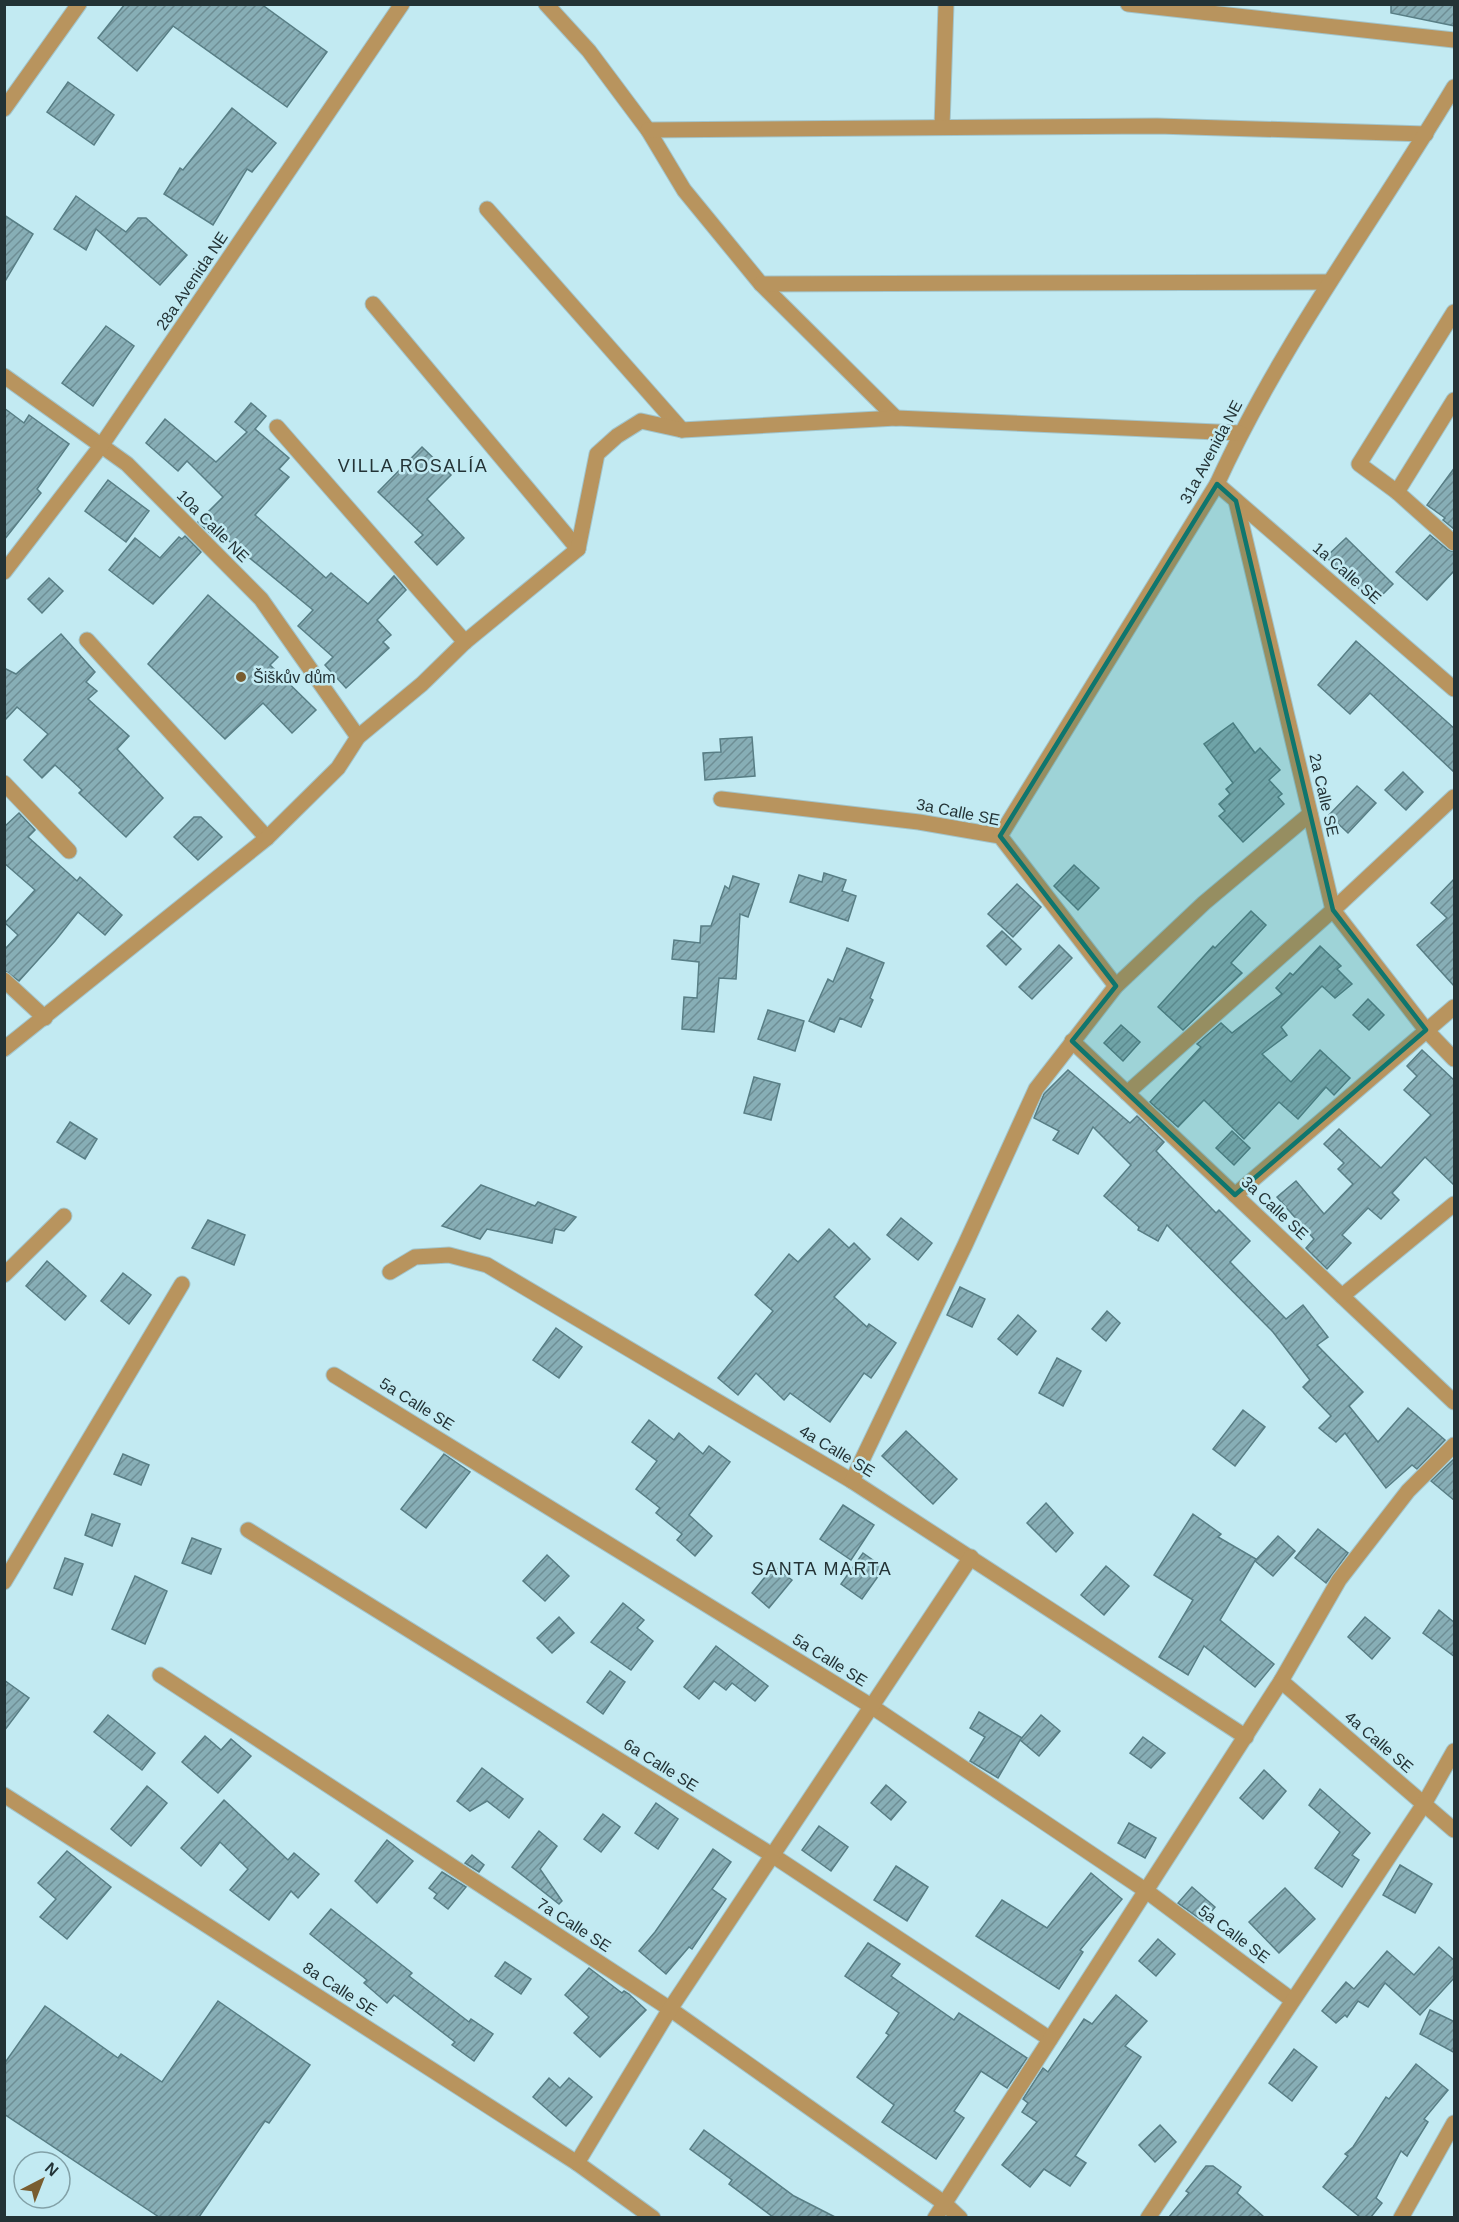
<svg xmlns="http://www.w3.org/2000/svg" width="1459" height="2222" font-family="Arial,sans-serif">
<defs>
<pattern id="building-hatch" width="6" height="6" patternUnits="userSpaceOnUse" patternTransform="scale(1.5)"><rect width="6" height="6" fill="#87aeb6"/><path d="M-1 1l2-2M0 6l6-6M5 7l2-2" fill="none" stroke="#6e8e95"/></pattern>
</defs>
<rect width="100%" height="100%" fill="#c2eaf2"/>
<g fill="url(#building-hatch)" stroke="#587e85" stroke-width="1.5">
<path d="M 125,4 L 261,4 L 327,52 L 287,107 L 173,26 L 137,71 L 98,38 Z"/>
<path d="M 1391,4 L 1455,4 L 1455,26 L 1391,13 Z"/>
<path d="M 68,82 L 114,115 L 94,145 L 47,112 Z"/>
<path d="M 232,108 L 276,143 L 252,172 L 247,169 L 213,225 L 164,194 L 180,168 L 183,170 Z"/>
<path d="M 76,196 L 126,232 L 138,218 L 146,218 L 187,255 L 160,285 L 96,229 L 86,250 L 54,229 Z"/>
<path d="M 4,215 L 33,234 L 4,283 Z"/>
<path d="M 106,326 L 134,346 L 93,406 L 62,383 Z"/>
<path d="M 251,403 L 266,416 L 255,429 L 289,458 L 279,469 L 289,477 L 255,515 L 326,578 L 331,573 L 368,604 L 394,576 L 406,590 L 377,620 L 391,635 L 383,642 L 389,648 L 346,688 L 325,665 L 333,657 L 298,626 L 313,610 L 218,532 L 214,537 L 198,522 L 223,497 L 187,461 L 178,471 L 146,443 L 165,419 L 216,462 L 247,432 L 235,422 Z"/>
<path d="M 4,408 L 24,423 L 29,415 L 69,444 L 37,489 L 41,493 L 4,540 Z"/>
<path d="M 422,447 L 451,475 L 427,499 L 464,538 L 437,565 L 415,542 L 423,535 L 378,492 Z"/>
<path d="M 1455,467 L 1455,530 L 1443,520 L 1445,518 L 1427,505 Z"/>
<path d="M 108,480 L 149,511 L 126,542 L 85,511 Z"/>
<path d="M 1430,535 L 1448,550 L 1455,552 L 1455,570 L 1427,600 L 1396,572 Z"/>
<path d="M 185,536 L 201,552 L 153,604 L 109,570 L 135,538 L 160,558 L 179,537 L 182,539 Z"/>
<path d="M 1346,538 L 1393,584 L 1374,603 L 1326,557 Z"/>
<path d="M 49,578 L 63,591 L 42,613 L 28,599 Z"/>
<path d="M 208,595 L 278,657 L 270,665 L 316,710 L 292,733 L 263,703 L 225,739 L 148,664 Z"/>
<path d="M 61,634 L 95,672 L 86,682 L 97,691 L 88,699 L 129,736 L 117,749 L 163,798 L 126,837 L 79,793 L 82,790 L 55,765 L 42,778 L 24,760 L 48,734 L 17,707 L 4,721 L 4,668 L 16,674 Z"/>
<path d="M 1356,641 L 1455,729 L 1455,773 L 1370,693 L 1350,714 L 1318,685 Z"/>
<path d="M 1233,723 L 1255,753 L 1260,748 L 1280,770 L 1269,780 L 1282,794 L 1278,797 L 1284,804 L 1243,842 L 1219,816 L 1225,811 L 1219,804 L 1230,794 L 1226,789 L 1233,783 L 1204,744 Z"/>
<path d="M 752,737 L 755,776 L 705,780 L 703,753 L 721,752 L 720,739 Z"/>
<path d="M 1403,772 L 1423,792 L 1406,810 L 1385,790 Z"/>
<path d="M 1357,786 L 1376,803 L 1348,833 L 1329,815 Z"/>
<path d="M 19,813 L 35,830 L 28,837 L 77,881 L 80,877 L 122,915 L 105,935 L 78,912 L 55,941 L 19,981 L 4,970 L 4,950 L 18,935 L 5,923 L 35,890 L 4,863 L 4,827 Z"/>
<path d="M 194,817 L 201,817 L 222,837 L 198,860 L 174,837 Z"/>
<path d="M 1074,865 L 1099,888 L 1078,910 L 1054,886 Z"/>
<path d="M 824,873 L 846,880 L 842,891 L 856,896 L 848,921 L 790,902 L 799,875 L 822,882 Z"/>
<path d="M 733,876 L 759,884 L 748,917 L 740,914 L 736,979 L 719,978 L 714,1032 L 682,1029 L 684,997 L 697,998 L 699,962 L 672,959 L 674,940 L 700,943 L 701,926 L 711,926 L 725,886 L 729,889 Z"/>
<path d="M 1455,878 L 1455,987 L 1417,945 L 1447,918 L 1431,903 Z"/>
<path d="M 1017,884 L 1041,907 L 1013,937 L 988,914 Z"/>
<path d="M 1251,911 L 1266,925 L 1231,963 L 1242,973 L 1183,1030 L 1158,1007 L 1213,946 L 1215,948 Z"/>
<path d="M 1002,931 L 1021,949 L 1006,965 L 987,946 Z"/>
<path d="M 1059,945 L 1072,958 L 1032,999 L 1019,987 Z"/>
<path d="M 1320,946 L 1341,966 L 1337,969 L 1352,984 L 1335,998 L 1322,986 L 1281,1027 L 1287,1035 L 1262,1054 L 1291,1082 L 1320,1050 L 1350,1078 L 1334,1095 L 1326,1087 L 1298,1119 L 1279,1102 L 1244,1139 L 1204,1100 L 1178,1127 L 1150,1102 L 1201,1047 L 1197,1044 L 1221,1023 L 1232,1033 L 1282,994 L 1276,988 L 1290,973 L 1293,975 Z"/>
<path d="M 847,948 L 884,963 L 870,998 L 873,1000 L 861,1027 L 840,1018 L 834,1032 L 809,1021 L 828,979 L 833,982 Z"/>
<path d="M 1368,999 L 1384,1015 L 1369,1030 L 1353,1015 Z"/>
<path d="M 768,1010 L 804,1021 L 795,1051 L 758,1039 Z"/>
<path d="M 1121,1025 L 1140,1042 L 1123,1061 L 1104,1043 Z"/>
<path d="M 1422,1050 L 1455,1081 L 1455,1186 L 1425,1157 L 1392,1193 L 1399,1200 L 1381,1219 L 1368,1208 L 1342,1235 L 1351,1243 L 1327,1269 L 1306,1248 L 1314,1239 L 1277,1197 L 1296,1181 L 1324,1214 L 1353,1184 L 1338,1169 L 1344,1163 L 1324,1144 L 1339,1129 L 1381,1168 L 1431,1115 L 1404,1090 L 1417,1076 L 1407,1066 Z"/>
<path d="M 1068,1070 L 1130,1123 L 1137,1116 L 1164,1142 L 1156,1151 L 1216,1213 L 1219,1210 L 1250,1241 L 1230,1262 L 1286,1319 L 1303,1305 L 1328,1337 L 1317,1345 L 1363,1392 L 1349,1406 L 1378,1442 L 1408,1408 L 1445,1440 L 1417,1469 L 1412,1465 L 1386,1488 L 1345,1433 L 1336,1442 L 1319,1428 L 1331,1416 L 1303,1387 L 1310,1380 L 1273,1332 L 1167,1225 L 1158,1241 L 1138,1230 L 1139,1227 L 1104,1196 L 1131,1165 L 1093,1127 L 1078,1154 L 1053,1140 L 1059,1131 L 1034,1118 L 1044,1094 Z"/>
<path d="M 754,1077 L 780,1084 L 771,1120 L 744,1113 Z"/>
<path d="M 70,1122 L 97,1139 L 85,1159 L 57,1142 Z"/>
<path d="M 1232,1131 L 1250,1148 L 1234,1165 L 1216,1148 Z"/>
<path d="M 481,1185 L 535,1206 L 538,1202 L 576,1217 L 564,1231 L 555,1229 L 552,1243 L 487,1229 L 480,1239 L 442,1226 Z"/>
<path d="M 901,1218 L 932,1243 L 918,1260 L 887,1235 Z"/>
<path d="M 208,1220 L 245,1235 L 234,1265 L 192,1248 Z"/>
<path d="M 829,1229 L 849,1248 L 854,1243 L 870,1259 L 834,1297 L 867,1327 L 869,1324 L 896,1343 L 871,1378 L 864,1373 L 830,1422 L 790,1393 L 784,1400 L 756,1373 L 738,1395 L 718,1378 L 773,1311 L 755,1295 L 789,1254 L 798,1262 Z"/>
<path d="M 47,1261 L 86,1296 L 65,1320 L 26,1286 Z"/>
<path d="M 123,1273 L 151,1295 L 129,1324 L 101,1301 Z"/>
<path d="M 960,1287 L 985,1299 L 972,1327 L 947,1315 Z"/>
<path d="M 1107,1311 L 1120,1323 L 1106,1341 L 1092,1329 Z"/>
<path d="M 1018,1315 L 1036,1331 L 1017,1355 L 998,1339 Z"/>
<path d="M 556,1328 L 582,1347 L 559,1378 L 533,1360 Z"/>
<path d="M 1057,1358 L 1081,1371 L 1063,1406 L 1039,1393 Z"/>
<path d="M 1243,1410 L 1265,1427 L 1235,1466 L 1213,1449 Z"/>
<path d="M 649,1420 L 674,1440 L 679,1433 L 703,1454 L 709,1446 L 730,1462 L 689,1515 L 712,1536 L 695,1556 L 677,1540 L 682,1534 L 656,1513 L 660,1508 L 636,1489 L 657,1461 L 632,1442 Z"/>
<path d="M 906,1431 L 957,1479 L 933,1504 L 882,1456 Z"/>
<path d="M 123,1454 L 149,1465 L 141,1485 L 114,1474 Z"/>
<path d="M 444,1454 L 470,1472 L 426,1528 L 401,1509 Z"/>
<path d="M 1455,1458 L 1455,1501 L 1431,1481 Z"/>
<path d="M 1046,1503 L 1073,1533 L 1056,1552 L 1027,1523 Z"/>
<path d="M 843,1505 L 874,1525 L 851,1560 L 820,1539 Z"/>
<path d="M 92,1514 L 120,1524 L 112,1546 L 85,1535 Z"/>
<path d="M 1193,1514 L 1221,1534 L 1218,1537 L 1256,1559 L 1220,1620 L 1274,1664 L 1255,1687 L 1204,1646 L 1188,1675 L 1159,1657 L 1193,1600 L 1154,1575 Z"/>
<path d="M 1318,1529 L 1348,1553 L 1326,1583 L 1295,1558 Z"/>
<path d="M 1278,1536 L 1295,1551 L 1273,1576 L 1255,1561 Z"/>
<path d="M 192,1538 L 221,1549 L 211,1574 L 182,1563 Z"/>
<path d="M 863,1553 L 884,1568 L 862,1599 L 841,1584 Z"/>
<path d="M 547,1555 L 569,1576 L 545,1601 L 523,1581 Z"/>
<path d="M 65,1558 L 83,1564 L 72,1595 L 54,1588 Z"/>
<path d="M 774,1566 L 792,1580 L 769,1608 L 752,1593 Z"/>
<path d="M 1106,1566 L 1129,1586 L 1104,1615 L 1081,1595 Z"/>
<path d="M 135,1576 L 167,1591 L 145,1644 L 112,1629 Z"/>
<path d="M 623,1603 L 644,1620 L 637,1628 L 653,1641 L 631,1670 L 591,1642 Z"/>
<path d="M 1439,1610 L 1455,1623 L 1455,1657 L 1423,1633 Z"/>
<path d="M 559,1617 L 574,1633 L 552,1653 L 537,1638 Z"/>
<path d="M 1365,1617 L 1390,1638 L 1372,1659 L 1348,1637 Z"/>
<path d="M 716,1646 L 768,1686 L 755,1701 L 732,1683 L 726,1690 L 714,1681 L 699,1699 L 684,1687 Z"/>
<path d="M 610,1671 L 625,1682 L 603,1714 L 587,1702 Z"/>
<path d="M 4,1680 L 29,1698 L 4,1731 Z"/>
<path d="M 979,1712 L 1022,1738 L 1020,1740 L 1041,1715 L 1060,1731 L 1039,1756 L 1020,1740 L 998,1778 L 970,1761 L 985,1737 L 970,1728 Z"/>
<path d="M 108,1715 L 155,1753 L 142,1770 L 94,1732 Z"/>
<path d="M 205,1736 L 221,1750 L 231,1739 L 251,1756 L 218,1793 L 182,1762 Z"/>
<path d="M 1143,1737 L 1165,1753 L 1151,1768 L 1130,1753 Z"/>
<path d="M 482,1768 L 523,1799 L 509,1818 L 487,1801 L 470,1811 L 457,1801 Z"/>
<path d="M 1264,1770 L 1286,1791 L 1263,1819 L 1240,1798 Z"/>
<path d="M 886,1785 L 906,1802 L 891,1820 L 871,1803 Z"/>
<path d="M 147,1786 L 167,1803 L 131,1846 L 111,1829 Z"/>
<path d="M 1320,1789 L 1370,1833 L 1352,1855 L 1359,1860 L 1342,1887 L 1315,1868 L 1340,1832 L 1309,1805 Z"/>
<path d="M 224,1800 L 288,1860 L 294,1853 L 319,1874 L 298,1898 L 291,1891 L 269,1920 L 230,1890 L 248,1869 L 220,1842 L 201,1866 L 181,1848 Z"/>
<path d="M 656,1803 L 678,1819 L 658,1849 L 635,1833 Z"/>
<path d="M 603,1814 L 620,1827 L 601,1852 L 584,1839 Z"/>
<path d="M 1129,1823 L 1156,1838 L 1145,1858 L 1118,1843 Z"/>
<path d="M 819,1826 L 848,1847 L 831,1871 L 802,1850 Z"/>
<path d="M 539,1831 L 557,1846 L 540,1869 L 562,1901 L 559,1904 L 512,1867 Z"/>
<path d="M 387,1840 L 413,1861 L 377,1903 L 355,1881 Z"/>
<path d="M 713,1849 L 731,1862 L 712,1889 L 726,1899 L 692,1949 L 689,1947 L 666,1974 L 639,1951 L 655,1932 Z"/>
<path d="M 67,1851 L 111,1887 L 67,1939 L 40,1917 L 56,1899 L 38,1883 Z"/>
<path d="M 472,1855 L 484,1865 L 479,1872 L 465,1863 Z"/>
<path d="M 1400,1865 L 1432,1884 L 1415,1913 L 1383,1895 Z"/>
<path d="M 896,1866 L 928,1887 L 907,1921 L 874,1900 Z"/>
<path d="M 442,1872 L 466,1887 L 448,1909 L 434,1898 L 437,1894 L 429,1888 Z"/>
<path d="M 1091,1873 L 1122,1899 L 1080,1950 L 1083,1952 L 1059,1989 L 976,1936 L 1002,1900 L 1047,1928 Z"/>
<path d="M 1192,1887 L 1215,1907 L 1203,1921 L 1178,1903 Z"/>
<path d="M 1285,1888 L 1315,1919 L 1279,1953 L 1249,1922 Z"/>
<path d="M 331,1909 L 412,1973 L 409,1976 L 469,2022 L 471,2019 L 493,2034 L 474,2061 L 452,2045 L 455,2042 L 394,1995 L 387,2003 L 364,1983 L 367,1980 L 310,1934 Z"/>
<path d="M 1158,1939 L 1175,1954 L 1156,1976 L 1139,1961 Z"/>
<path d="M 868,1943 L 900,1964 L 891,1976 L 954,2020 L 959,2013 L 1027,2058 L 1007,2088 L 981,2071 L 954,2111 L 964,2118 L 936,2159 L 882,2122 L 894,2105 L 857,2077 L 889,2035 L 886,2033 L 899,2013 L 845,1976 Z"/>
<path d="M 1439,1947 L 1455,1961 L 1455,1977 L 1420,2015 L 1385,1983 L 1368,2007 L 1358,2001 L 1347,2017 L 1345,2015 L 1336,2023 L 1322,2011 L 1346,1982 L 1354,1989 L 1387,1951 L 1414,1975 Z"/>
<path d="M 505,1962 L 531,1979 L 521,1994 L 495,1976 Z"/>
<path d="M 589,1968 L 622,1993 L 624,1991 L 629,1994 L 646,2010 L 600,2057 L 574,2033 L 589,2017 L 565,1995 Z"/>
<path d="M 1116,1995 L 1147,2021 L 1125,2046 L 1141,2057 L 1075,2156 L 1086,2163 L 1070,2186 L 1044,2169 L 1030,2187 L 1002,2165 L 1037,2122 L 1022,2112 L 1028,2103 L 1023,2099 L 1043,2068 L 1048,2072 L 1084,2019 L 1092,2024 Z"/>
<path d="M 218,2001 L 310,2065 L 269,2123 L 265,2121 L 199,2217 L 159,2217 L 4,2114 L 4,2064 L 45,2006 L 118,2058 L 121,2054 L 162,2082 Z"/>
<path d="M 1430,2010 L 1455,2022 L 1455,2053 L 1420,2034 Z"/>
<path d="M 1294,2049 L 1317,2067 L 1292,2101 L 1269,2083 Z"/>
<path d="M 1416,2064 L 1448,2090 L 1424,2119 L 1428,2122 L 1407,2156 L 1401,2151 L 1376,2198 L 1382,2203 L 1371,2217 L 1360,2217 L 1323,2187 L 1348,2156 L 1345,2154 L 1353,2147 L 1386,2097 L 1389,2099 Z"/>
<path d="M 549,2078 L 560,2088 L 569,2078 L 592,2097 L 566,2126 L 533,2097 Z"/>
<path d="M 1160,2125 L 1176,2142 L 1155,2162 L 1139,2145 Z"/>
<path d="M 704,2130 L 794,2196 L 835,2217 L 773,2217 L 729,2184 L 732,2180 L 690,2149 Z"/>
<path d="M 1206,2166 L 1213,2166 L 1241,2187 L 1237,2193 L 1264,2217 L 1169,2217 L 1189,2193 L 1186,2191 Z"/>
</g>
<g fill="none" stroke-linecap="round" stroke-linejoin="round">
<g stroke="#a2c5cc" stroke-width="17">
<g id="minor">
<path d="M 546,4 L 589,51 L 648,130 L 684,190 L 761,284 L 896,418"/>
<path d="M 1128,4 L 1454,40"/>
<path d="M 4,109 L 79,4"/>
<path d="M 942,127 L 946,4"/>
<path d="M 648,130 L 1157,126 L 1426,134"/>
<path d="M 487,209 L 682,430"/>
<path d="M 761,284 L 1328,282"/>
<path d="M 373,304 L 578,549"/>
<path d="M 1454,312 L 1359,464 L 1397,492 L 1454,543"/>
<path d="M 4,376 L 127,464 L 261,599 L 358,737"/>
<path d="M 277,427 L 465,642"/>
<path d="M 1217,484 L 1454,689"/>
<path d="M 1397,492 L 1454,400"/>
<path d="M 1236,501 L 1333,910 L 1426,1030 L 1454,1059"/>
<path d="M 4,572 L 101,446 L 402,4"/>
<path d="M 87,640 L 267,838"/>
<path d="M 4,783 L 69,851"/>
<path d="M 721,799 L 919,822 L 1000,836 L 1116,986"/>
<path d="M 1000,836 L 1217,484 C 1281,343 1375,219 1454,87"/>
<path d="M 4,980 L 45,1018"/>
<path d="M 1072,1041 L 1454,1402"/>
<path d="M 4,1049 L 267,838 L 338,768 L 358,737 L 422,684 L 465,642 L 578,549 L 597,454 L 617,436 L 641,421 L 682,430 L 896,418 L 1240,433"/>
<path d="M 1127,1093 L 1333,910 L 1454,797"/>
<path d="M 1235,1195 L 1454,1007"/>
<path d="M 390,1272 L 415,1257 L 449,1255 L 487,1265 L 852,1481 L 1246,1737"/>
<path d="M 4,1275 L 64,1216"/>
<path d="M 1342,1296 L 1454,1204"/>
<path d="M 334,1375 L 871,1706 L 1145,1890 L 1292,2000"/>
<path d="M 852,1481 L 965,1245 L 1036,1089 L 1116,986 L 1204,903 L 1310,814"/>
<path d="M 248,1530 L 772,1855 L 1050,2039"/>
<path d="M 4,1582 L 182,1284"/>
<path d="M 160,1675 L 670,2009 L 944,2203 L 960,2218"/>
<path d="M 1281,1681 L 1454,1830"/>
<path d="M 4,1795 L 577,2163 L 653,2218"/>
<path d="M 577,2163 L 670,2009 L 971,1557"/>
<path d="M 935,2218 L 1281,1681 L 1339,1580 L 1408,1491 L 1454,1445"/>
<path d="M 1148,2218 L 1424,1804 L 1454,1751"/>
<path d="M 1401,2218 L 1454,2123"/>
</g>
</g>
<use href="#minor" stroke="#b8945e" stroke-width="15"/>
</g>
<path fill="#0f766e" fill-opacity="0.2" stroke="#0f766e" stroke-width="4.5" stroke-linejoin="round" d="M 1217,484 L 1236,501 L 1333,910 L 1426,1030 L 1235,1195 L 1072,1041 L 1116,986 L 1000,836 Z"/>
<circle fill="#795d30" stroke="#c2eaf2" stroke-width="2" cx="241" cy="677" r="6"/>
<g text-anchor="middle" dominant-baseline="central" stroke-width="5" stroke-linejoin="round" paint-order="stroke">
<g font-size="16" fill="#233336" stroke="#c2eaf2">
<text transform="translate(192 281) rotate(-56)">28a Avenida NE</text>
<text transform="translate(1211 452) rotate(-62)">31a Avenida NE</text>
<text transform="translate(213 526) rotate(45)">10a Calle NE</text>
<text transform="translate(1347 573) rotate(41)">1a Calle SE</text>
<text transform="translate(1324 795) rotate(77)">2a Calle SE</text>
<text transform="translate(958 812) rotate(11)">3a Calle SE</text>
<text transform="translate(1275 1208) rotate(43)">3a Calle SE</text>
<text transform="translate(417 1404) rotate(32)">5a Calle SE</text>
<text transform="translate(837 1451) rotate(31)">4a Calle SE</text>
<text transform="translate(830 1660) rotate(32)">5a Calle SE</text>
<text transform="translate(1379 1742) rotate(41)">4a Calle SE</text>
<text transform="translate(661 1765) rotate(32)">6a Calle SE</text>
<text transform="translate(574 1925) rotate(33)">7a Calle SE</text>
<text transform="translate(1234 1934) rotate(37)">5a Calle SE</text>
<text transform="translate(340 1989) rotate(33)">8a Calle SE</text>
</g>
<g font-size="16" fill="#233336" stroke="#c2eaf2" text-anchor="start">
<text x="253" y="677">Šiškův dům</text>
</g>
<g font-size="18" letter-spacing="1.5" fill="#233336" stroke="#c2eaf2">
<text x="413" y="466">VILLA ROSALÍA</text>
<text x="822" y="1569">SANTA MARTA</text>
</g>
</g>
<rect width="1459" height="2222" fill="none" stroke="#233336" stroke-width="12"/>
<g transform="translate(42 2180) rotate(42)"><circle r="28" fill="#c2eaf2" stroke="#82a1a7" stroke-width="1.5"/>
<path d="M0-4.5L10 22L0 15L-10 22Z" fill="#795d30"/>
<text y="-9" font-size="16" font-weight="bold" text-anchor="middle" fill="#233336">N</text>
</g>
</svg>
